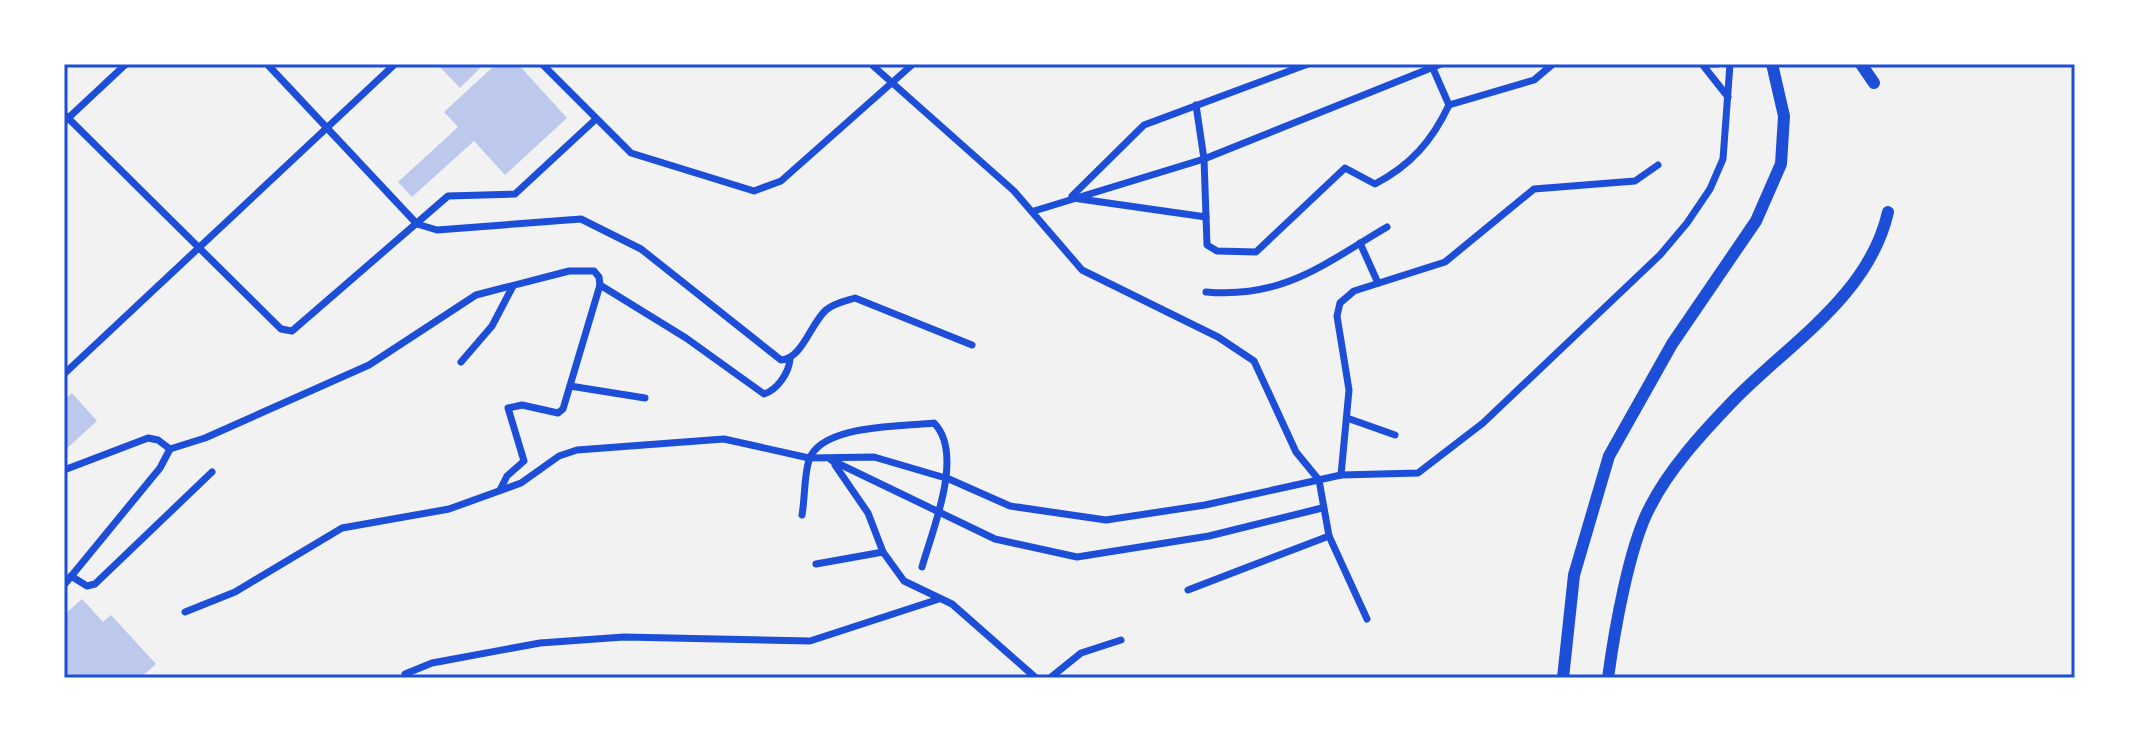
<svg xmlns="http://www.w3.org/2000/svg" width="2139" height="742" font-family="'PT Sans',sans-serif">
<rect width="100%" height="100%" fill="#f2f2f2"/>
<g fill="#bdc9ec">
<path d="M 437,64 L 484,64 L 460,88 Z"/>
<path d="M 496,64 L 518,64 L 567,118 L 505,175 L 474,141 L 412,197 L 398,182 L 458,127 L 444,112 Z"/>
<path d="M 72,393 L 97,421 L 64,451 L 64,425 L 67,423 L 64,400 Z"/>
<path d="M 82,599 L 103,622 L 111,615 L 156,664 L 140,678 L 64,678 L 64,615 Z"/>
</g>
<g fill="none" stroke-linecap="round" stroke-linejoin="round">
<g stroke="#1d4ed8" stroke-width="7">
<path d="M 267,64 L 417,224 L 437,230 L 581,219 L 641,249 L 781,360 C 802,359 811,323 826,310 C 834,303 845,301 855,298 L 972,345"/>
<path d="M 542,64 L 631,153 L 754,191 L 781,181 L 913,64"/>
<path d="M 871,64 L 1014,191 L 1082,270 L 1218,337 L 1254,361 L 1296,452 L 1319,480 L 1329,536 L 1367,619"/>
<path d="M 1431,64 L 1449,105 L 1534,80 L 1553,64"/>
<path d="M 1702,64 L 1728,97"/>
<path d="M 1704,64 L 1717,64"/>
<path d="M 1196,105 L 1204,159 L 1207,245 L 1217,251 L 1256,252 L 1345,168 L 1375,184 C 1411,165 1432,141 1449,105"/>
<path d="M 64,114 L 281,329 L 292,331 L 448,196 L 515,194 L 596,119"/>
<path d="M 64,122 L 126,64"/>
<path d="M 1072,196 L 1144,125 L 1308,64"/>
<path d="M 1073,198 L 1206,217"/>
<path d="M 1034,211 L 1204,159 L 1441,64"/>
<path d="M 1360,243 L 1378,283"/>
<path d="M 600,285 L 686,338 L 764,394 C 777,390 789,373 790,359"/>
<path d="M 1206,292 C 1283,299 1324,264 1387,227"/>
<path d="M 461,362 L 492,326 L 513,286"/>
<path d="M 64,374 L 395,64"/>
<path d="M 570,386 L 645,398"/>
<path d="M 1347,418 L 1395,435"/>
<path d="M 170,449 L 205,438 L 369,365 L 476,295 L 569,271 L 594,271 L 599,277 L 600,285 L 563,409 L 558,413 L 522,405 L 508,408 L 524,461 L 507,476 L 500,490"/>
<path d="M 831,460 L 995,539 L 1077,557 L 1209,536 L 1322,508"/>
<path d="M 835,465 L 868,513 L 883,552 L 904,581 L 952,604 L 1036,678"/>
<path d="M 64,470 L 148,438 L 158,440 L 170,449"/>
<path d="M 1341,475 L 1349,390 L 1337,316 L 1340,303 L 1354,291 L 1445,262 L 1534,189 L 1635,181 L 1658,165"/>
<path d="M 802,515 C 805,498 804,476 809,460 C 821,424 902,427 934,423 C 965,454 932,531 922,567"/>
<path d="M 816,564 L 883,552"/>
<path d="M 71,576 L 87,586 L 95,584 L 212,472"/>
<path d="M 64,585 L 160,468 L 170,449"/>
<path d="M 1188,590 L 1329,536"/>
<path d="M 185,612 L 235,592 L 342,528 L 449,509 L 521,483 L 559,456 L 577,450 L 724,439 L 809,458 L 874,457 L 949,479 L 1010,506 L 1106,520 L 1205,505 L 1341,475 L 1418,473 L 1483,423 L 1660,255 L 1687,223 L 1710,189 L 1723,159 L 1730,64"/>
<path d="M 405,674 L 432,663 L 540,643 L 624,637 L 810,641 L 939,599"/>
<path d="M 1050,678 L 1081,653 L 1121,640"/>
</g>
<g stroke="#1d4ed8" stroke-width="12">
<path d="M 1861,64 L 1874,83"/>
<path d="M 1563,678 L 1574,575 L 1609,456 L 1672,344 L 1756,221 L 1781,164 L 1784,116 L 1772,64"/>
<path d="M 1608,678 C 1614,633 1629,546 1650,507 C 1669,469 1703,432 1732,402 C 1788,344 1869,296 1888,212"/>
</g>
</g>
<rect width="2139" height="742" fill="none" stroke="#ffffff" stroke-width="132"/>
<rect x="66" y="66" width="2007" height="610" fill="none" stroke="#1d4ed8" stroke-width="3"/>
</svg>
